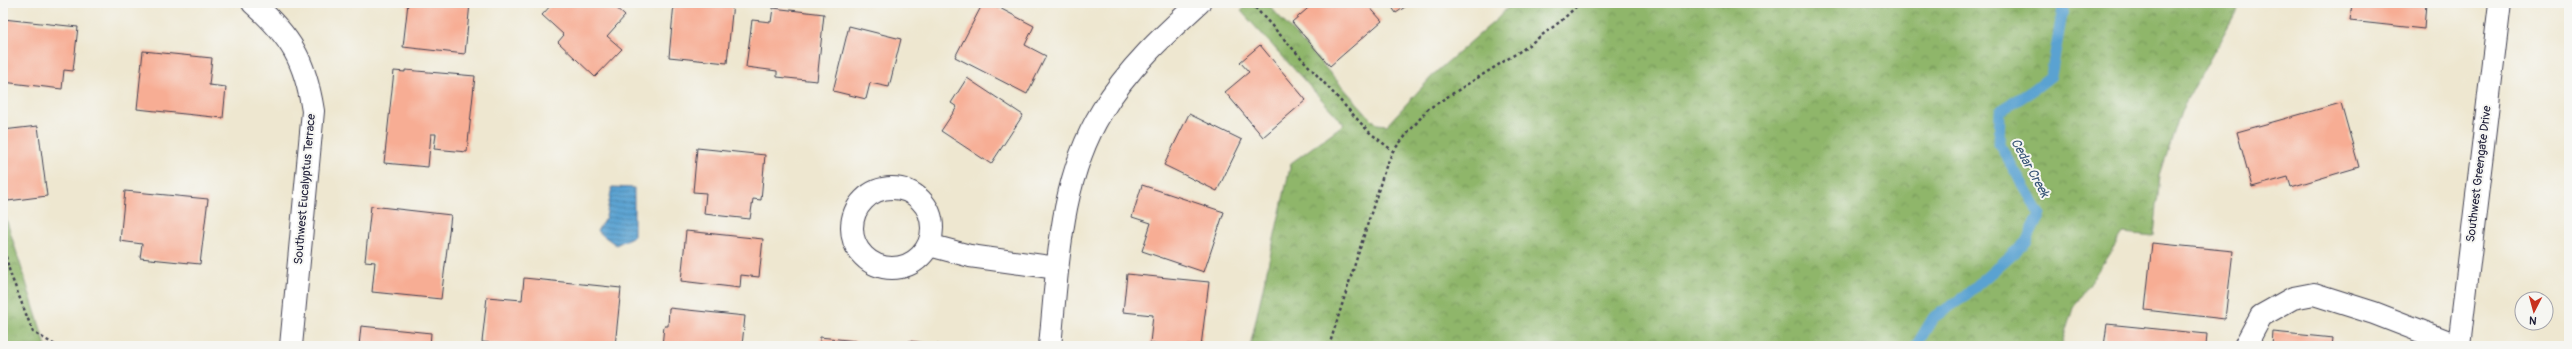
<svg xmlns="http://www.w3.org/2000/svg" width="2572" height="349" font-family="Pangolin,sans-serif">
<defs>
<pattern id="forest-crowns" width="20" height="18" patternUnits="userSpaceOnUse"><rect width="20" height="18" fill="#8fb66b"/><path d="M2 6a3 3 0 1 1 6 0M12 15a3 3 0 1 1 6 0" fill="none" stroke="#749459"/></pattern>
<pattern id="water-rules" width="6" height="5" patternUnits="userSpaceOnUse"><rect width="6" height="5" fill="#5aa2d1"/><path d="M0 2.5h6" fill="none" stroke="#4a84ab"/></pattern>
</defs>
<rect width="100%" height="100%" fill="#f6f6f2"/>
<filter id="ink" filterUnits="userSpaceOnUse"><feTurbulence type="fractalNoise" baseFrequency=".025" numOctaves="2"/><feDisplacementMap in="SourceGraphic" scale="8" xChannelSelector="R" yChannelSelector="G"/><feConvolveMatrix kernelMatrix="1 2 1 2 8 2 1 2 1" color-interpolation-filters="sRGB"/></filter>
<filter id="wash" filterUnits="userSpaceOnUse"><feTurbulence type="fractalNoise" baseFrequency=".012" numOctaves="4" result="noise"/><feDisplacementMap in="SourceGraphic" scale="16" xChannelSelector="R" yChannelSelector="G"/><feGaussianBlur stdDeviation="0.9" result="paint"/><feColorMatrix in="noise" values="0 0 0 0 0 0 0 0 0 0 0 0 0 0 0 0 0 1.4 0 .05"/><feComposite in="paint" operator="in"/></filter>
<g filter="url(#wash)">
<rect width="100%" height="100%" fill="#eee7d0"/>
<g fill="url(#forest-crowns)" stroke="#586c53">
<path d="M 1249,3 L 1267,3 L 1366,113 L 1377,124 L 1387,125 L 1436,72 L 1497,19 L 1512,3 L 2241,3 L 2181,111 L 2160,175 L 2154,236 L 2123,233 L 2073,308 L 2061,346 L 1250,346 L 1291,163 L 1344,124 L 1241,11 Z"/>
<path d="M 3,209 L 46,346 L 3,346 Z"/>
</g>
<path fill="url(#water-rules)" stroke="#3e6286" d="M 612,187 L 634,188 L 634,236 L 616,245 L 597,231 L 606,217 Z"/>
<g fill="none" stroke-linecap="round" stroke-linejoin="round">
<path stroke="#5aa2d1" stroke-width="11" d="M 1916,346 L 1933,318 L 1965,296 L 2026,242 L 2040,214 L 1999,144 L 2000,111 L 2032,91 L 2051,76 L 2064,3"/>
</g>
<g id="blocks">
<g fill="#f7ad94">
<path d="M 408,3 L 470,3 L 465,54 L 403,47 Z"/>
<path d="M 553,3 L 611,3 L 625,16 L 607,36 L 622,49 L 595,77 L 558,42 L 564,35 L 542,15 Z"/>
<path d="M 674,3 L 733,3 L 727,63 L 669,57 Z"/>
<path d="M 983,3 L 990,3 L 1034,26 L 1025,45 L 1046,56 L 1027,94 L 955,57 Z"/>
<path d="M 1314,3 L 1366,3 L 1382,21 L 1330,66 L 1292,22 Z"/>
<path d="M 1389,3 L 1411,3 L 1396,13 Z"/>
<path d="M 2352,3 L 2426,3 L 2424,29 L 2350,21 Z"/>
<path d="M 773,8 L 824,14 L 817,81 L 777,77 L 777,71 L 746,67 L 752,20 L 771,22 Z"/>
<path d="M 3,19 L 78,27 L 73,71 L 64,70 L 62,89 L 3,82 Z"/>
<path d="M 849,26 L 901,39 L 889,87 L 870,83 L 866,99 L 833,91 Z"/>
<path d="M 1260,45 L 1306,100 L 1263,137 L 1225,92 L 1249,72 L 1240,62 Z"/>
<path d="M 143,51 L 212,58 L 209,85 L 226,87 L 223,118 L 137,109 Z"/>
<path d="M 405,70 L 475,76 L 467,152 L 434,149 L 436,134 L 431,134 L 428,167 L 384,163 L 394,71 L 405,72 Z"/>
<path d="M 967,78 L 1023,115 L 991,164 L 941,131 L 957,107 L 951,103 Z"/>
<path d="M 2341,103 L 2359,167 L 2291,187 L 2288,177 L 2252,187 L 2237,132 Z"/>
<path d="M 1189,114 L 1242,140 L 1217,191 L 1164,165 Z"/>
<path d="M 38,126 L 47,196 L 8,201 L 3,156 L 3,130 Z"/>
<path d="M 697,148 L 765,155 L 761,200 L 753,199 L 750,219 L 704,214 L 706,193 L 693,192 Z"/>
<path d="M 1142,185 L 1224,212 L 1204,272 L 1142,251 L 1151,223 L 1132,217 Z"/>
<path d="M 125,191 L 208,199 L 200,264 L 140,258 L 142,244 L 120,241 Z"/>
<path d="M 371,206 L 451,215 L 441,299 L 372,292 L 375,262 L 365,261 Z"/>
<path d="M 686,231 L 763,239 L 759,277 L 741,275 L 740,288 L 681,281 Z"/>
<path d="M 2152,243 L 2233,251 L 2225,319 L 2145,310 Z"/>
<path d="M 1127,274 L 1209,282 L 1201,346 L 1150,343 L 1153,315 L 1123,312 Z"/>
<path d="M 524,278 L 621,288 L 615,346 L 516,346 L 482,342 L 487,297 L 522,300 Z"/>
<path d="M 669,308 L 745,316 L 742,346 L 720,344 L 719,346 L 662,346 L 664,326 L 668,326 Z"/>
<path d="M 2107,324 L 2207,334 L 2206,346 L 2104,346 Z"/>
<path d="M 361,326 L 431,333 L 430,346 L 359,346 Z"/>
<path d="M 2273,332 L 2333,338 L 2332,346 L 2272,346 Z"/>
<path d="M 820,337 L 856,341 L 856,346 L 820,346 Z"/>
<path d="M 909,341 L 944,345 L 944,346 L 908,346 Z"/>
</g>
</g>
</g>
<g filter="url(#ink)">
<use href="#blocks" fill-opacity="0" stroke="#414051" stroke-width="1"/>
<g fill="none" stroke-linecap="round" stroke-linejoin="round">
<g stroke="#414051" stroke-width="24">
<g id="minor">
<path d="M 253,3 C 291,37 305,60 313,111 L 291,346"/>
<circle cx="892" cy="228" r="40"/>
<path d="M 929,245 L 970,256 L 1057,268"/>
<path d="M 1050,346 C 1058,267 1059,181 1102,111 C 1127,69 1164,35 1199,3"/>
<path d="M 2245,346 L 2261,316 L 2293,298 L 2314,294 L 2374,313 L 2459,346"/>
<path d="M 2459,346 L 2500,3"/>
</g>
</g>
<g stroke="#414051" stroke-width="2.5" stroke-dasharray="3 3" stroke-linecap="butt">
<path d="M 1251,3 L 1369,132 L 1393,151"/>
<path d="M 3,245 L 10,273 L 33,332 L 57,346"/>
<path d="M 1329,346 L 1385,169 L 1393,151 L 1428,109 L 1522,50 L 1561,21 L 1580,3"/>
</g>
<use href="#minor" stroke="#fff" stroke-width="22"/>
</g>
</g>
<g text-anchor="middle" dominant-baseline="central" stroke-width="4" stroke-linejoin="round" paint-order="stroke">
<g font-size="12" fill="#22223b" stroke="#f6f6f2">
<text transform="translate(2479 174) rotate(-83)">Southwest Greengate Drive</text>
<text transform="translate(305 189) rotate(-85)">Southwest Eucalyptus Terrace</text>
</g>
<g font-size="13" font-style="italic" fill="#385577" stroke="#f6f6f2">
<text transform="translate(2030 168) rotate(61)">Cedar Creek</text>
</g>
</g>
<rect width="2572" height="349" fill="none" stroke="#f6f6f2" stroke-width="16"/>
<g transform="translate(2534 311) rotate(186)"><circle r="19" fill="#f6f6f2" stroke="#a1a1a9"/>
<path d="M0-3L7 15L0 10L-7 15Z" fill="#c8321e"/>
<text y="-6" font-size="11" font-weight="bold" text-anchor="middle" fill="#22223b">N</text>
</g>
</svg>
